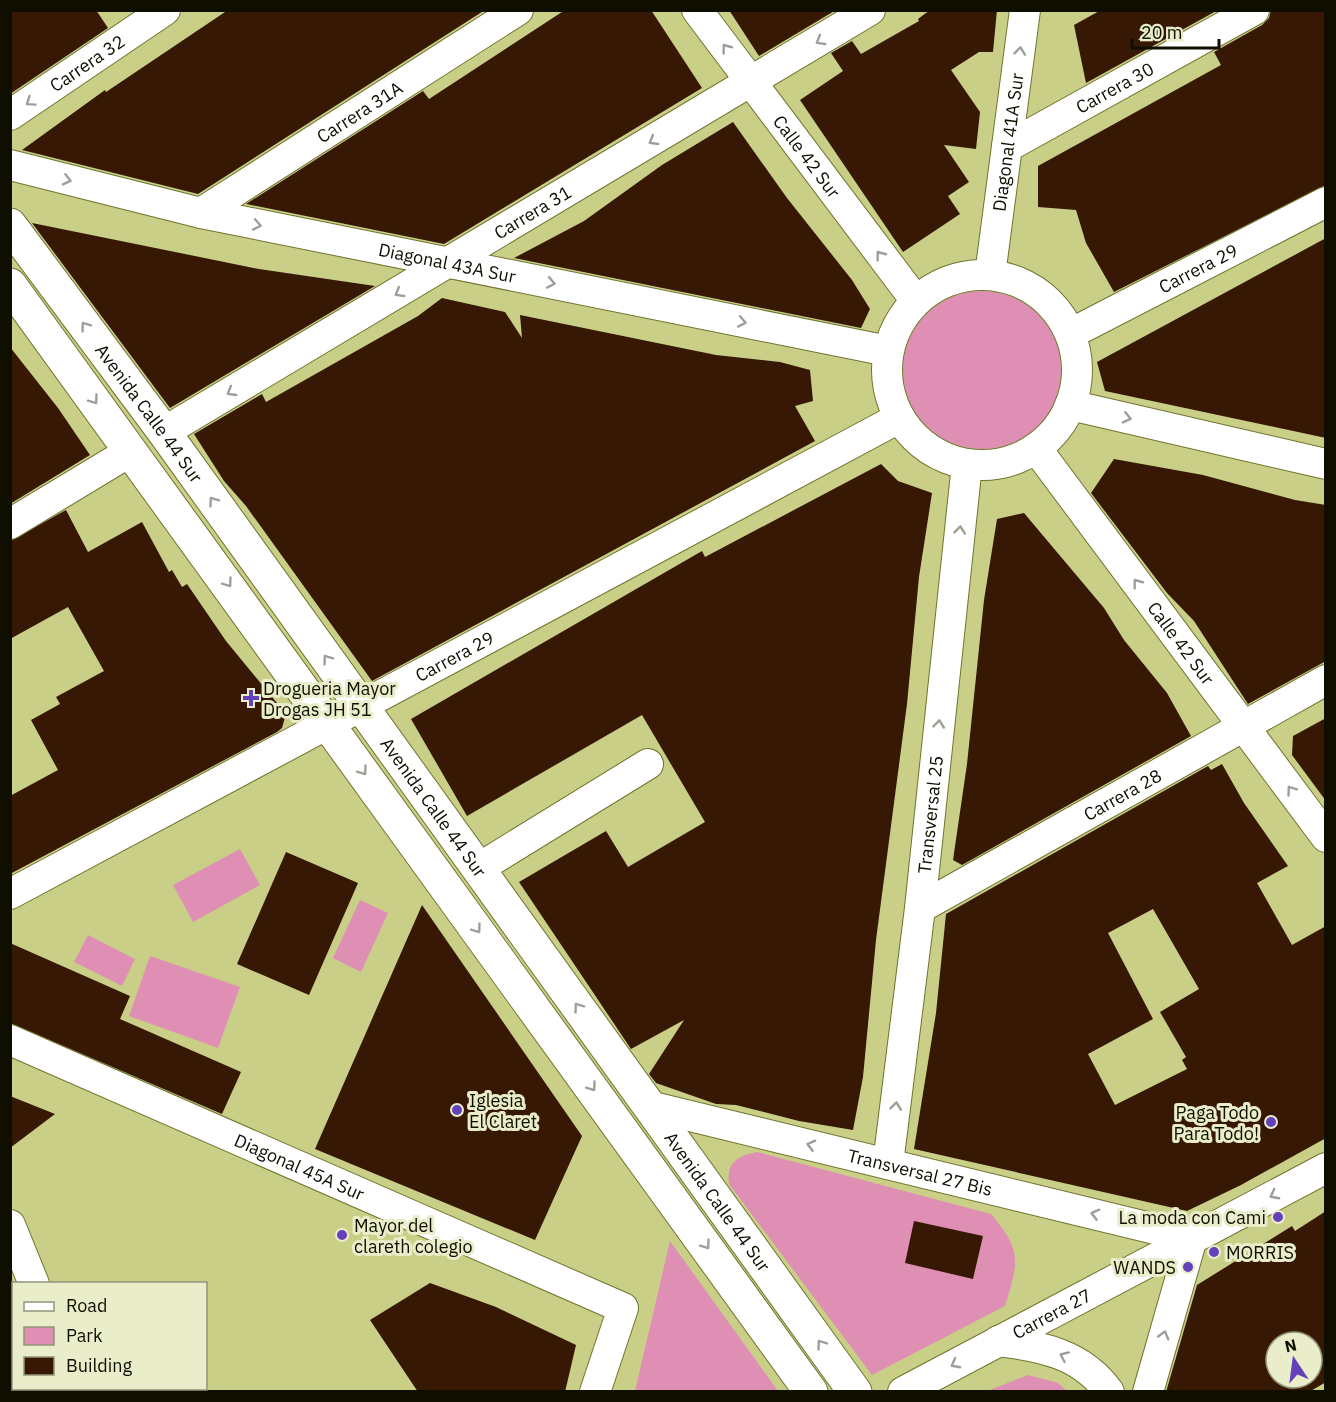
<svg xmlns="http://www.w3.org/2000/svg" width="1336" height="1402" font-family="'IBM Plex Sans',sans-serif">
<rect width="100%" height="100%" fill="#cacf88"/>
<g fill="#df8fb3">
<circle cx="982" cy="370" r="79"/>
<path d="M 240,849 L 260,885 L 193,922 L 173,885 Z"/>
<path d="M 360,900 L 388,913 L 361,972 L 333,958 Z"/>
<path d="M 88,935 L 135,959 L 122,986 L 74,962 Z"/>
<path d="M 150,956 L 240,987 L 218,1048 L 129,1016 Z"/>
<path d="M 757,1152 L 991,1214 C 1022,1251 1019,1261 1005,1306 L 872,1375 L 729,1184 C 726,1163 737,1156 757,1152 Z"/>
<path d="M 670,1241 L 778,1391 L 635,1391 Z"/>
<path d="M 1028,1375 L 1058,1383 L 1067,1391 L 987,1391 Z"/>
</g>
<g fill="#361805" fill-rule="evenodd">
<path d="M 10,10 L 96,10 L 108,28 L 10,94 Z"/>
<path d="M 228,10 L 485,10 L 198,194 L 22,150 L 105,90 L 106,92 Z"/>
<path d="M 565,10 L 651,10 L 702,88 L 444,244 L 246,204 L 423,91 L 429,99 Z"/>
<path d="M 729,10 L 836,10 L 759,56 Z"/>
<path d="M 930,10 L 997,10 L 993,52 L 979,52 L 951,70 L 980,112 L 976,149 L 944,145 L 969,182 L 948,196 L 960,214 L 903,252 L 800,100 L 843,71 L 831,53 L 852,41 L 861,54 L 919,21 L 918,19 Z"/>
<path d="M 1101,10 L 1218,10 L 1086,83 L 1074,25 Z"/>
<path d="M 1271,10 L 1326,10 L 1326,185 L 1114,292 L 1086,243 L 1076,210 L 1038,207 L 1038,166 L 1221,65 L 1214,52 L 1262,25 L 1269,18 Z"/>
<path d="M 733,122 L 787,198 L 852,280 L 870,309 L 861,328 L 514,258 L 584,221 L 662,165 Z"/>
<path d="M 32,223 L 259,269 L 375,286 L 170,408 Z"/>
<path d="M 1326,238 L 1326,438 L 1105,391 L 1097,362 Z"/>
<path d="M 442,298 L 505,312 L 522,338 L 520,315 L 716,355 L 780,362 L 810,370 L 813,401 L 795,406 L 815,441 L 372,681 L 246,506 L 224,481 L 194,434 L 262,394 L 266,402 L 418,316 Z"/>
<path d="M 10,347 L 58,408 L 90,455 L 10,504 Z"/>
<path d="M 1114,459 L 1203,475 L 1295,500 L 1326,505 L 1326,661 L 1248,704 L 1194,621 L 1167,593 L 1091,493 Z"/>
<path d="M 881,464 L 898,481 L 932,493 L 919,577 L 907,704 L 876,940 L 863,1077 L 853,1130 L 799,1121 L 736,1105 L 716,1104 L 656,1083 L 649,1074 L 684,1020 L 631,1049 L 519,882 L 606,831 L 628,867 L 705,822 L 642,715 L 467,816 L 411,719 L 702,551 L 705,557 Z"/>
<path d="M 66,510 L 88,552 L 142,522 L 169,572 L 172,570 L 182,587 L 187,584 L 226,641 L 286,714 L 282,728 L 277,732 L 10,874 L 10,796 L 58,770 L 31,720 L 60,704 L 56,697 L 104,671 L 68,607 L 10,639 L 10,541 Z"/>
<path d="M 1024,513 L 1104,608 L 1124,640 L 1167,693 L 1191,736 L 962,865 L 953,860 L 967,764 L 984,600 L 997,519 Z"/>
<path d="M 1326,718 L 1326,801 L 1292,755 L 1293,736 Z"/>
<path d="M 1222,764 L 1244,803 L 1288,866 L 1257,883 L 1292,945 L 1326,926 L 1326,1138 L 1241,1185 L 1187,1211 L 914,1149 L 936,1013 L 946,914 L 1208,766 L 1211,770 ZM 1153,909 L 1199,989 L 1160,1012 L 1186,1057 L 1182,1060 L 1187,1069 L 1115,1105 L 1088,1054 L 1153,1019 L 1108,933 Z"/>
<path d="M 286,852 L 358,883 L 309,995 L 237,964 Z"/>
<path d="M 422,905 L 582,1136 L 535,1240 L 315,1149 Z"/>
<path d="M 10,943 L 130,996 L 120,1019 L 241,1072 L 222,1114 L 10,1023 Z"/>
<path d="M 10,1096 L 55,1114 L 10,1148 Z"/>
<path d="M 1326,1211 L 1326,1382 L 1309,1392 L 1166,1392 L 1197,1285 L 1292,1226 L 1295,1231 ZM 1276,1342 L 1312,1342 L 1312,1378 L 1276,1378 Z"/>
<path d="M 914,1221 L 983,1236 L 973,1279 L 905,1263 Z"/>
<path d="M 430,1283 L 496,1307 L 576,1345 L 565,1392 L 418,1392 L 370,1320 Z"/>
</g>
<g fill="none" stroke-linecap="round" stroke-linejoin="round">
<g stroke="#70742d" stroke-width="32">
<g id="minor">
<path id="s1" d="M 697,10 L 916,301"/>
<path id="s2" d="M 10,115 L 165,10"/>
<path id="s3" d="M 1007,147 L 1254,10"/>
<path id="s4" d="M 10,165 L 201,213 L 888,351"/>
<path id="s5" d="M 201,213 L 518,10"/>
<path id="s6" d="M 990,275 L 1025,10"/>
<circle cx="982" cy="370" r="95"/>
<path id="s7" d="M 1070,334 L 1326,202"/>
<path d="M 1070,405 L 1326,464"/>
<path id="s8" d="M 164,432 L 870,10"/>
<path id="s9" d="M 1036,448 L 1326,837"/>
<path d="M 10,524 L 131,451"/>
<path d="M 479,868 L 648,764"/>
<path id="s10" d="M 10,894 L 899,418"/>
<path id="s11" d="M 920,908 L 1326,680"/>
<path id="s12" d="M 10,1040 L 623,1308 L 595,1392"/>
<path id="s13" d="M 649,1106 L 1192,1238"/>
<path id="s14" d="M 888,1164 L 920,908 L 967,464"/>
<path d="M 10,1225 L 34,1284"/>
<path d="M 998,1341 C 1041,1346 1082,1354 1109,1392"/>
<path d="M 79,1388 L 81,1392"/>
<path id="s15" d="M 903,1392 L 1326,1168"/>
<path d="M 1148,1392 L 1192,1238"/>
</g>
</g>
<g stroke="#70742d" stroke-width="35">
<g id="major">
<path id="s16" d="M 10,225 L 164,432 L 855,1392"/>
<path d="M 10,285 L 811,1392"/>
</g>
</g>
<use href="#minor" stroke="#fff" stroke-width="30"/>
<use href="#major" stroke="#fff" stroke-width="33"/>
</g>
<defs><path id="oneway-chevron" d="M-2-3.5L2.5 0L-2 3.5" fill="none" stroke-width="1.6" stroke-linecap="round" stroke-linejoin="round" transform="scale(1.5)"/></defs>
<g stroke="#9f9f99">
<use href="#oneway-chevron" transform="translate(820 41) rotate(149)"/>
<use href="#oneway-chevron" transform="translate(726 48) rotate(-127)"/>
<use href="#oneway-chevron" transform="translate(1020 51) rotate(-83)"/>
<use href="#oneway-chevron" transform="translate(30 102) rotate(146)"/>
<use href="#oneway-chevron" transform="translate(653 141) rotate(149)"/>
<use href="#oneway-chevron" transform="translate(67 180) rotate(14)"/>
<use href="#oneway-chevron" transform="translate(257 225) rotate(11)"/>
<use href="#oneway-chevron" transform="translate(880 255) rotate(-127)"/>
<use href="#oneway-chevron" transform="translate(551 283) rotate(11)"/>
<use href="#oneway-chevron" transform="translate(399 293) rotate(149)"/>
<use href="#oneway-chevron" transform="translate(742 322) rotate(11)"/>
<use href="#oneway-chevron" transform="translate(85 326) rotate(-126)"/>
<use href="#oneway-chevron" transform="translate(231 392) rotate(149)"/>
<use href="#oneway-chevron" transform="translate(94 400) rotate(54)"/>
<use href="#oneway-chevron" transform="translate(1127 418) rotate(13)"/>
<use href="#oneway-chevron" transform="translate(213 501) rotate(-126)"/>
<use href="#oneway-chevron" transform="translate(960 530) rotate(-84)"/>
<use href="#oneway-chevron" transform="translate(228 583) rotate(54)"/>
<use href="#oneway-chevron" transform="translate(1137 583) rotate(-127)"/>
<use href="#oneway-chevron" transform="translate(327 659) rotate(-126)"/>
<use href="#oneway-chevron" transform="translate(939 724) rotate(-84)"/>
<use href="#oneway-chevron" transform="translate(363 771) rotate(54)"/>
<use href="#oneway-chevron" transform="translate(1291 790) rotate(-126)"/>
<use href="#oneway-chevron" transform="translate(477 929) rotate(54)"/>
<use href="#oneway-chevron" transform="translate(578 1007) rotate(-126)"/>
<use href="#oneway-chevron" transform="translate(592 1087) rotate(54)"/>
<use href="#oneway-chevron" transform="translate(896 1106) rotate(-83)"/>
<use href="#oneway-chevron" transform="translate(811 1145) rotate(-166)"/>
<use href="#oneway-chevron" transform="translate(1274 1195) rotate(152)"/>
<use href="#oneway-chevron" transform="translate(1095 1214) rotate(-166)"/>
<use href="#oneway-chevron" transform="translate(706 1245) rotate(54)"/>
<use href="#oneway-chevron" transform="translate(1164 1335) rotate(-74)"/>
<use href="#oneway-chevron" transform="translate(821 1344) rotate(-126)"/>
<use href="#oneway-chevron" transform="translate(1064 1356) rotate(-156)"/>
<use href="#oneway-chevron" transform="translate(955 1364) rotate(152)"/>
</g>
<g fill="#6441ba" stroke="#eaedca" stroke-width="2">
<path d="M248 689h6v6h6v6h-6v6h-6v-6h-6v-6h6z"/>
<circle cx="457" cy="1110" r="6"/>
<circle cx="1271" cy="1122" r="6"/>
<circle cx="1278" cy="1217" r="6"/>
<circle cx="342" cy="1235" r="6"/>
<circle cx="1214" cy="1252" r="6"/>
<circle cx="1188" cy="1267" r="6"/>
</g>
<g text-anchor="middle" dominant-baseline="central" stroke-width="6" stroke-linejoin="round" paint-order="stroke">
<g font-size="18" fill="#0e0f00" stroke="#eaedca">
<text stroke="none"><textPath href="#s2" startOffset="93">Carrera 32</textPath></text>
<text stroke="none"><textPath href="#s3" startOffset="123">Carrera 30</textPath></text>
<text stroke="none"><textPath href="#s5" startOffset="188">Carrera 31A</textPath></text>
<text stroke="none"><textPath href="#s6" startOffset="134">Diagonal 41A Sur</textPath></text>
<text stroke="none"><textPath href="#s1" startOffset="183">Calle 42 Sur</textPath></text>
<text stroke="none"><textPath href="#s8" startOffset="429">Carrera 31</textPath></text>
<text stroke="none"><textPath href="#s4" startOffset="448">Diagonal 43A Sur</textPath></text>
<text stroke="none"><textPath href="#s7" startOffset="144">Carrera 29</textPath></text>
<text stroke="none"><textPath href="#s16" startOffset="234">Avenida Calle 44 Sur</textPath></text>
<text stroke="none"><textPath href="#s9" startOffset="243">Calle 42 Sur</textPath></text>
<text stroke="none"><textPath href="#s10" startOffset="504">Carrera 29</textPath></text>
<text stroke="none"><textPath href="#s11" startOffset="232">Carrera 28</textPath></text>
<text stroke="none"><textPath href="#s16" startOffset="720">Avenida Calle 44 Sur</textPath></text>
<text stroke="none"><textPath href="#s14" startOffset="352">Transversal 25</textPath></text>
<text stroke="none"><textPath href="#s12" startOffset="316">Diagonal 45A Sur</textPath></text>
<text stroke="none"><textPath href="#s13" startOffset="279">Transversal 27 Bis</textPath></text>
<text stroke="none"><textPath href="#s16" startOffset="1206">Avenida Calle 44 Sur</textPath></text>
<text stroke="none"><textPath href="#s15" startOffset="168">Carrera 27</textPath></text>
</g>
<g font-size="18" fill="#0e0f00" stroke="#eaedca" text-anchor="start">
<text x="263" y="688">Drogueria Mayor<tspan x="263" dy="21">Drogas JH 51</tspan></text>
<text x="469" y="1100">Iglesia<tspan x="469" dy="21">El Claret</tspan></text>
<text x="1259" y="1112" text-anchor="end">Paga Todo<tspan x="1259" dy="21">Para Todo!</tspan></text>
<text x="1266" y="1217" text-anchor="end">La moda con Cami</text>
<text x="354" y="1225">Mayor del<tspan x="354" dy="21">clareth colegio</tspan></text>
<text x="1226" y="1252">MORRIS</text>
<text x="1176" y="1267" text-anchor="end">WANDS</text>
</g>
</g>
<rect width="1336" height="1402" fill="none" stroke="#0e0f00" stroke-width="24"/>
<rect x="12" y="1282" width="195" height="108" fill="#eaedca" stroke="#929479" stroke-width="1.5"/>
<rect x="24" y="1302" width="30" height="9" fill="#ffffff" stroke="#929479" stroke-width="1.5"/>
<text x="66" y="1312" font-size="18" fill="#0e0f00">Road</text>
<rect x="24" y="1327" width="30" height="18" fill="#df8fb3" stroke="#929479" stroke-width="1.5"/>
<text x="66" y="1342" font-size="18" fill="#0e0f00">Park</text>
<rect x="24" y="1357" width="30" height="18" fill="#361805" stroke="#929479" stroke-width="1.5"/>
<text x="66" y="1372" font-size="18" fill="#0e0f00">Building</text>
<g transform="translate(1294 1360) rotate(347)"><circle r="28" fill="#eaedca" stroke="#929479" stroke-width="1.5"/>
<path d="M0-4.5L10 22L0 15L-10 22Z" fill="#6441ba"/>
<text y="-9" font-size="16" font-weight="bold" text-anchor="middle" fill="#0e0f00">N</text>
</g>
<path d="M1132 39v9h87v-9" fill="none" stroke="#0e0f00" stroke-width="3"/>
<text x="1141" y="39" font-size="18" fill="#0e0f00" stroke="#eaedca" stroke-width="4.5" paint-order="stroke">20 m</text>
</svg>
